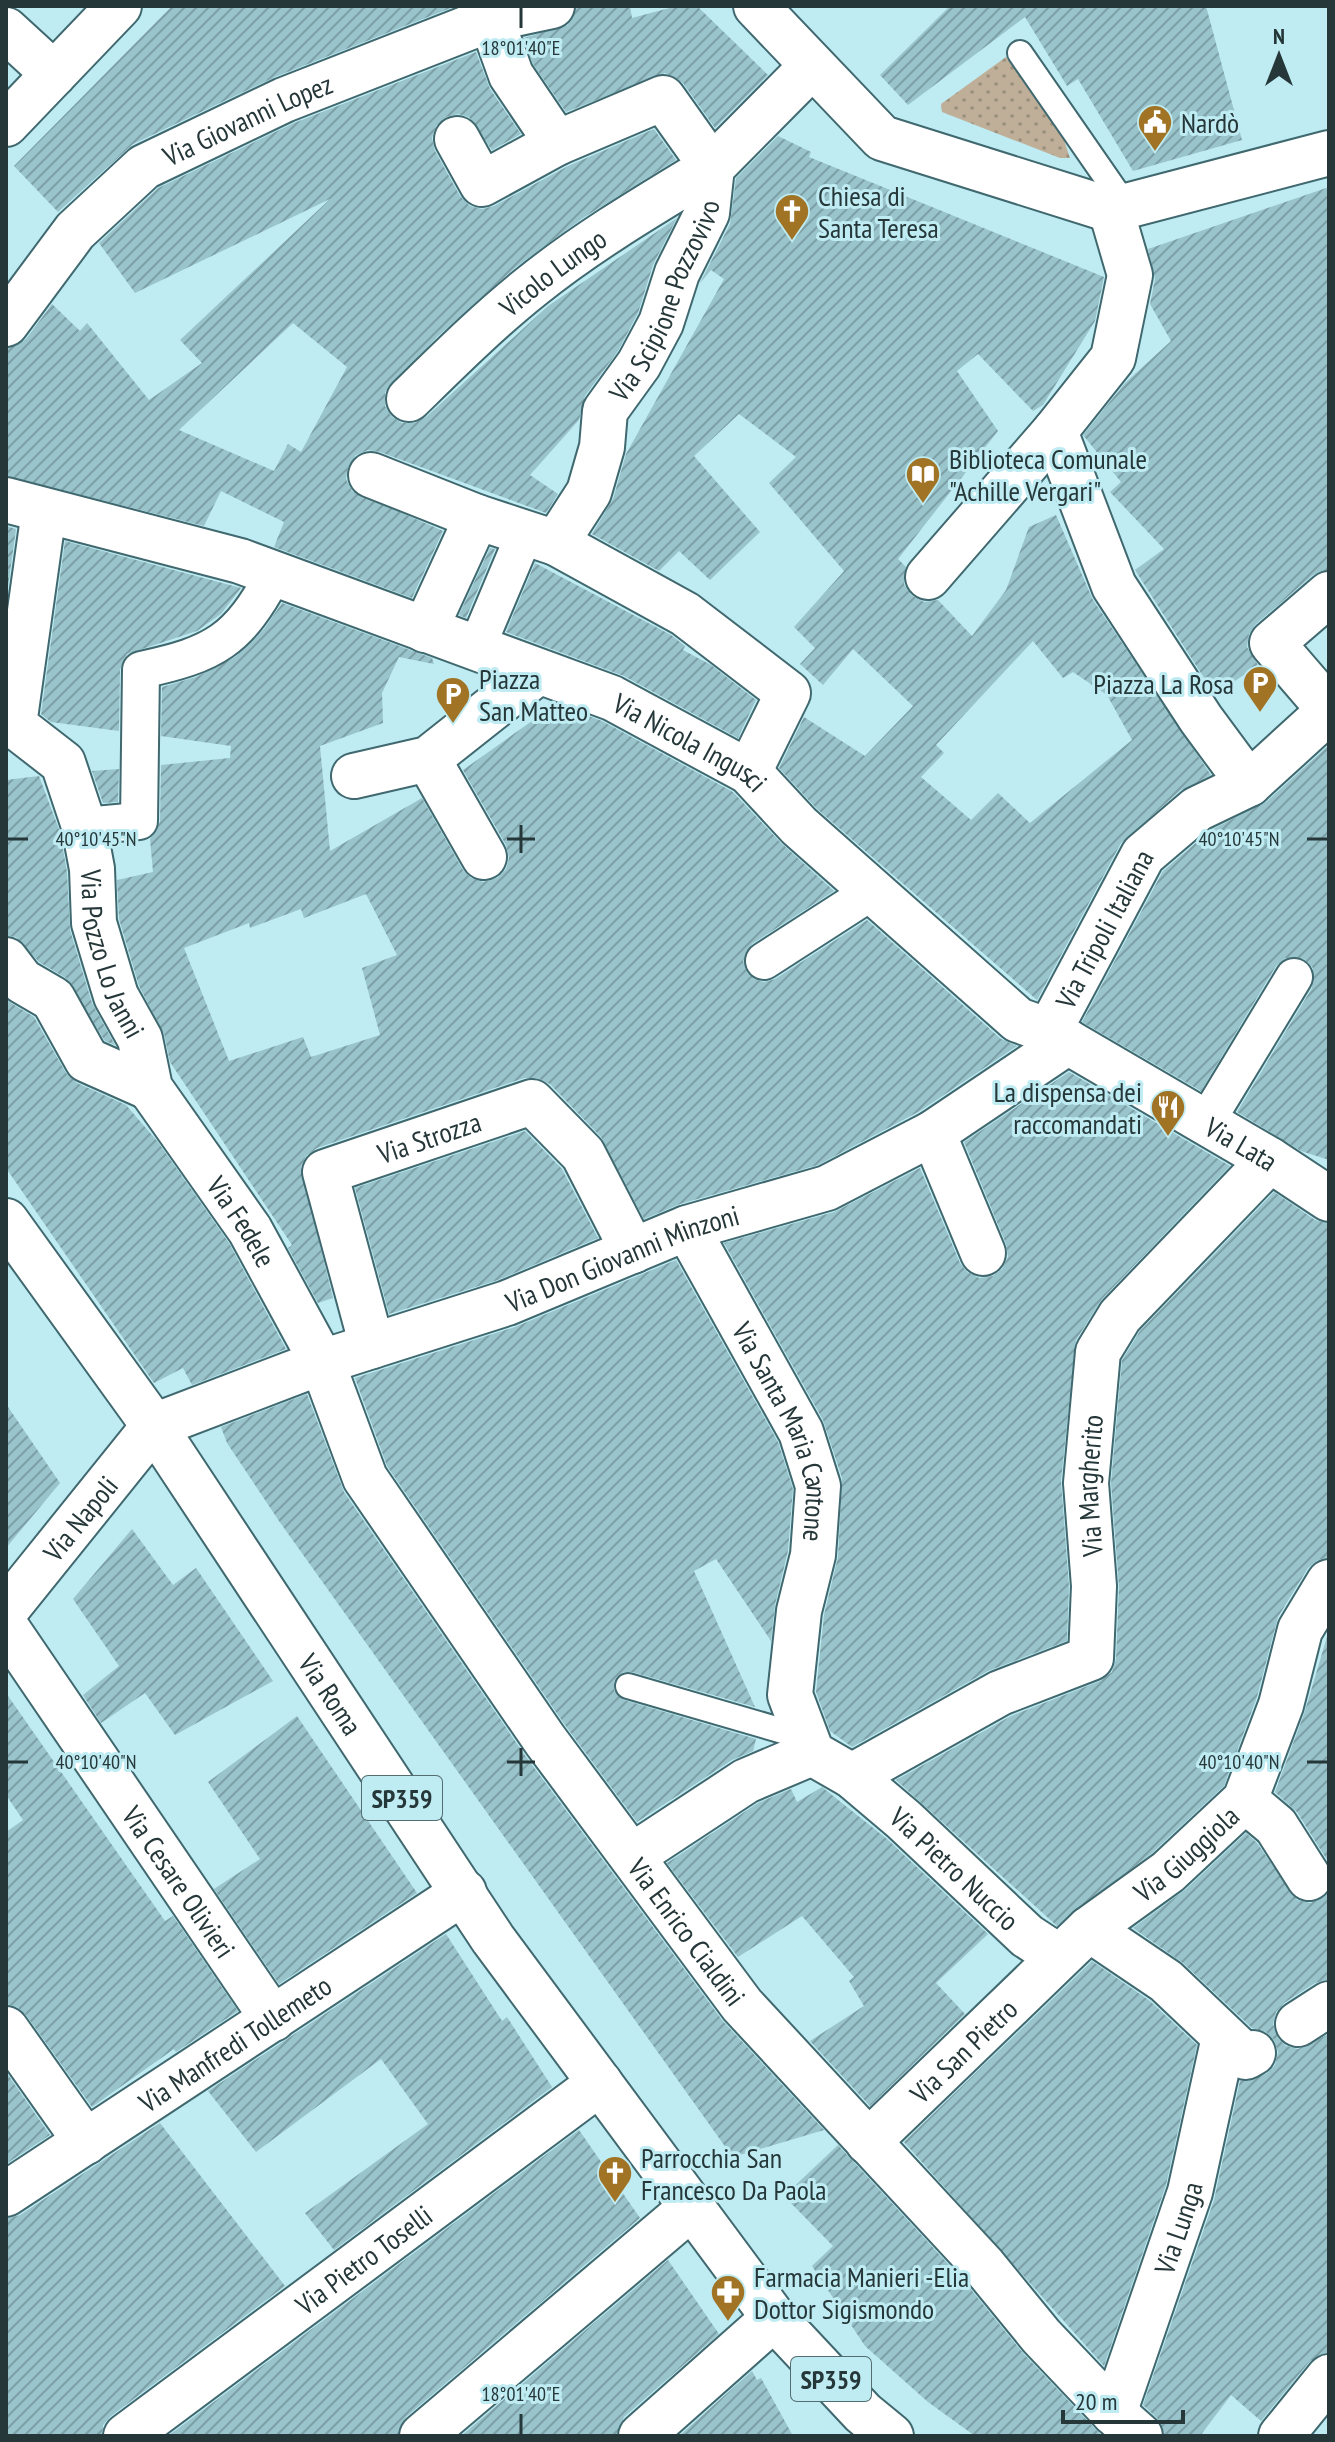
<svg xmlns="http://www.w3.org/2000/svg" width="1335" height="2442" font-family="'PT Sans Narrow',sans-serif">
<defs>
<pattern id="grass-dots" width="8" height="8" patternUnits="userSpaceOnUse" patternTransform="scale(2)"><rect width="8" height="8" fill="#bfaf98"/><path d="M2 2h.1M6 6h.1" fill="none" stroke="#9b8f7d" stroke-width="1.8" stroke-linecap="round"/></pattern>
<pattern id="building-hatch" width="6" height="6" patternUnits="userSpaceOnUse" patternTransform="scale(2)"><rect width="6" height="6" fill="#99c4cb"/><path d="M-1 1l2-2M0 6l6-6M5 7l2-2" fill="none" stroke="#7da0a6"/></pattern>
</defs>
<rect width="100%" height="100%" fill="#bfebf2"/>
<path fill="url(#grass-dots)" d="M 1006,57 L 1062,134 L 1070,158 L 1060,158 L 942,112 L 941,104 Z"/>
<g fill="url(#building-hatch)" fill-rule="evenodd">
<path d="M 172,6 L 456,6 L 275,77 L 133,144 L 58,212 L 14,166 Z"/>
<path d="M 576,6 L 630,6 L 632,18 L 677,6 L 697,6 L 768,75 L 715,128 L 683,83 L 665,73 L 566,112 L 533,64 L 524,38 L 568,25 Z"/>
<path d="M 950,6 L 1206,6 L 1242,140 L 1133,171 L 1078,79 L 1067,86 L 1025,17 L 908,105 L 880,75 Z"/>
<path d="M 476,52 L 490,89 L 521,134 L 492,150 L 469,117 L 458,114 L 446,117 L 436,126 L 432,138 L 435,151 L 460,196 L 470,206 L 482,209 L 494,206 L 568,166 L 654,129 L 676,160 L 583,218 L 516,267 L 437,337 L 385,392 L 385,406 L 392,417 L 402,423 L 414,423 L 426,417 L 548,306 L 677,218 L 653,265 L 638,313 L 618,351 L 585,396 L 579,420 L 530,475 L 558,494 L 546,513 L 380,452 L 368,450 L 356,455 L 348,467 L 346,479 L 352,491 L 443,531 L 412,598 L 274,547 L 284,522 L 221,491 L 204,526 L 6,476 L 6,349 L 26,339 L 52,304 L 80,331 L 87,323 L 149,400 L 202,363 L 180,340 L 330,199 L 135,293 L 99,243 L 158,188 L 294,123 ZM 293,323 L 347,367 L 301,452 L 288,444 L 274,471 L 179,430 Z"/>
<path d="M 778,136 L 811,152 L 809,157 L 1104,277 L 1095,321 L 1043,405 L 1033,411 L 978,354 L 957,371 L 998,431 L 898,559 L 906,567 L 904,584 L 911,595 L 924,602 L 938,600 L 972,636 L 1006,590 L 1029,527 L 1056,515 L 1093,600 L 1211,775 L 1181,790 L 1121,843 L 1037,1000 L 816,808 L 779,768 L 804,717 L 865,756 L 913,706 L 853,649 L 823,685 L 800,664 L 815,648 L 794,627 L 844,571 L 769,483 L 796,457 L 739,414 L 694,456 L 760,532 L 710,580 L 679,551 L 659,571 L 592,534 L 613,499 L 626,454 L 724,279 L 711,270 L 700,283 L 730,224 L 736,178 ZM 1033,641 L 1063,678 L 1073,672 L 1107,695 L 1132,740 L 1030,823 L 998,793 L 971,820 L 921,777 L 944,753 L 936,745 Z"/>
<path d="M 1329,187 L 1329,570 L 1313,575 L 1256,624 L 1249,634 L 1247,647 L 1258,665 L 1215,695 L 1135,570 L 1164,549 L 1110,492 L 1121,482 L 1083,435 L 1125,383 L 1171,341 L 1150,304 L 1155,279 L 1148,249 Z"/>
<path d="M 6,526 L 16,529 L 6,602 Z"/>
<path d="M 65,541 L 241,588 L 221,614 L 197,631 L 127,654 L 120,670 L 119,731 L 51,722 L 41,714 Z"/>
<path d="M 490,548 L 495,549 L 466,618 L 459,615 Z"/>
<path d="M 535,563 L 671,635 L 685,646 L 683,650 L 711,665 L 756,700 L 738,738 L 624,676 L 506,632 Z"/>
<path d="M 282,603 L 432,658 L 434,664 L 399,657 L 382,693 L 383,723 L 320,746 L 330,851 L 422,798 L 463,870 L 471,878 L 483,882 L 497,878 L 506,869 L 509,858 L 506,845 L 463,770 L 556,704 L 602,721 L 733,792 L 781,843 L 834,891 L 752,944 L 743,961 L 754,979 L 764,982 L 775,979 L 867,920 L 1001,1039 L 1017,1046 L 920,1111 L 818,1165 L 680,1204 L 644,1219 L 601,1137 L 550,1084 L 537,1078 L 524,1078 L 317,1148 L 306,1156 L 301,1167 L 333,1298 L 318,1303 L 288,1248 L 292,1245 L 170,1062 L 164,1034 L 139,986 L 119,919 L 117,880 L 153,872 L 150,839 L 160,822 L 161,765 L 230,758 L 231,746 L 161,736 L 162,687 L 196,677 L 235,657 L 264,629 ZM 366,894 L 397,955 L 362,968 L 380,1035 L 311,1057 L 303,1037 L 229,1061 L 184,948 L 249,923 L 250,928 L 301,909 L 304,918 Z"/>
<path d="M 1329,745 L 1329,1160 L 1301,1151 L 1237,1112 L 1312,988 L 1313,968 L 1304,959 L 1285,958 L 1276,966 L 1201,1091 L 1082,1022 L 1163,871 L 1211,830 L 1266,802 Z"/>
<path d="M 119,769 L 118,802 L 103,803 L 92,771 Z"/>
<path d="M 39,776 L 60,832 L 67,872 L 70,930 L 92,1003 L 115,1045 L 105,1041 L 66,978 L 39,962 L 16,937 L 6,936 L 6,780 Z"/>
<path d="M 6,1000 L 34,1017 L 66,1073 L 77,1083 L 126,1105 L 158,1142 L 229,1243 L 286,1349 L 192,1385 L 183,1368 L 154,1383 L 6,1168 Z"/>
<path d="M 1069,1072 L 1230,1166 L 1102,1299 L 1076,1340 L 1061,1481 L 1069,1586 L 1067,1641 L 988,1671 L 852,1747 L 830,1731 L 816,1692 L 824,1615 L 838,1557 L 842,1478 L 823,1420 L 724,1243 L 834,1212 L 920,1168 L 960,1263 L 967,1272 L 979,1278 L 993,1276 L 1002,1269 L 1008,1257 L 1006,1244 L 964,1142 Z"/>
<path d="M 525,1131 L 562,1169 L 598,1238 L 498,1280 L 389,1314 L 355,1188 Z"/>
<path d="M 1274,1192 L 1315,1220 L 1329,1224 L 1329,1557 L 1318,1560 L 1308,1568 L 1278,1617 L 1257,1697 L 1224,1786 L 1152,1853 L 1057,1926 L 896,1780 L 1011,1716 L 1100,1681 L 1112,1672 L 1116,1659 L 1119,1587 L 1111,1483 L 1122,1360 L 1140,1331 Z"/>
<path d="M 676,1260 L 778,1442 L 793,1489 L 788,1551 L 775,1605 L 771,1641 L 716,1559 L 694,1571 L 755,1707 L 632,1672 L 624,1672 L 614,1681 L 614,1690 L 624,1700 L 756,1739 L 753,1751 L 732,1760 L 637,1822 L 565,1725 L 387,1466 L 355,1378 L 515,1327 Z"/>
<path d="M 307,1394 L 344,1492 L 524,1754 L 722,2020 L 824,2130 L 740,2155 L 729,2152 L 279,1521 L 227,1443 L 221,1427 Z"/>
<path d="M 6,1404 L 60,1483 L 6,1548 Z"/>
<path d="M 132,1529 L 173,1585 L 196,1568 L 273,1681 L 175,1735 L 145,1693 L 101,1723 L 83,1695 L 119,1666 L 73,1599 Z"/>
<path d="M 1329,1630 L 1329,1863 L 1297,1812 L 1275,1792 L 1304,1714 Z"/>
<path d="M 6,1693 L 165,1921 L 173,1916 L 238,2011 L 176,2052 L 174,2049 L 92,2107 L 26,2015 L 17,2007 L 6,2004 L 6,1832 L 23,1820 L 6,1795 Z"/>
<path d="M 297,1716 L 417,1893 L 279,1984 L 214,1889 L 260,1859 L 208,1782 Z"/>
<path d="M 822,1787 L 887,1839 L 988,1934 L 936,1983 L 965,2014 L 870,2106 L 810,2041 L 864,2006 L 849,1981 L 854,1977 L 802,1916 L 738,1957 L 667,1863 L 758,1803 L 791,1789 L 797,1802 Z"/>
<path d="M 1246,1833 L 1257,1843 L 1297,1900 L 1311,1903 L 1329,1892 L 1329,1979 L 1315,1983 L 1284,2003 L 1276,2012 L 1273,2024 L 1278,2038 L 1286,2046 L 1298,2049 L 1329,2034 L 1329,2353 L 1310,2361 L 1261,2421 L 1231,2395 L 1200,2436 L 1164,2436 L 1157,2418 L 1143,2405 L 1214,2200 L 1240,2081 L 1266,2074 L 1275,2065 L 1278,2052 L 1274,2040 L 1266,2032 L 1252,2028 L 1183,1963 L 1133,1928 L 1185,1890 Z"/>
<path d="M 446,1934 L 502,2021 L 507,2017 L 552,2087 L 334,2250 L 305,2213 L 428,2124 L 381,2059 L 256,2152 L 208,2091 Z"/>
<path d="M 1092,1961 L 1150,2001 L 1197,2045 L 1166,2185 L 1104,2366 L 904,2142 Z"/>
<path d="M 6,2072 L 50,2135 L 6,2164 Z"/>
<path d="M 160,2123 L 285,2286 L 111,2416 L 103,2425 L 102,2436 L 6,2436 L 6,2219 L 20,2215 Z"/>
<path d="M 579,2130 L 640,2218 L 406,2417 L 398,2436 L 168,2436 Z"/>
<path d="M 838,2145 L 964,2281 L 1023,2353 L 1102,2436 L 975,2436 L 928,2402 L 865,2346 L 812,2266 L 833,2246 L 784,2196 Z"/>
<path d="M 668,2260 L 719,2334 L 624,2417 L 617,2436 L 461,2436 Z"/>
<path d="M 752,2371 L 757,2380 L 761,2378 L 793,2436 L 679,2436 Z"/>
</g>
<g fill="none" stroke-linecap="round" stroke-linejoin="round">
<g stroke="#40686f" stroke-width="28">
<g id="service">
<path d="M 1020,53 L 1126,206"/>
<path d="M 628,1686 L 807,1738"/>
</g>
</g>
<g stroke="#40686f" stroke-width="40">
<g id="pedestrian">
<path d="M 476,649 L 525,533"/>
<path d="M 84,826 L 139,821 L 141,670 C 215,654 238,641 274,574"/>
<path d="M 764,961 L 871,892"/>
<path d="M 1206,1122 L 1294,977"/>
</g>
</g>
<g stroke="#40686f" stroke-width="48">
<g id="minor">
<path d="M 491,19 L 511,75 L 557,143"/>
<path d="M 6,30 L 54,74"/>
<path d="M 6,124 L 119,6"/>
<path d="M 1111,210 L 1130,275 L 1113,358 L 1055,431 L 1114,586 L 1201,719 L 1249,784 L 1329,711"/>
<path id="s1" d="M 6,324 L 75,231 L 144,167 L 284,100 L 491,19 L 552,6"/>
<path id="s2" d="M 409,399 C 449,360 488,321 532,286 C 588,241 651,204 712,167 L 663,98 L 557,143 L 482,184 L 457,139"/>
<path d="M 371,475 L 477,517"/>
<path id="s3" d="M 6,500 L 240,561 L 612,698 L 749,772 L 799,826 L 1018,1020 L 1049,1031 L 1270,1160 L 1329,1199"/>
<path id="s4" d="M 44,511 L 14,725 L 63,763 L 84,826 L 92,869 L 94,923 L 116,996 L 140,1039 L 150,1088 L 250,1230 L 322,1362 L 365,1478 L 545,1740 L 742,2005 L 983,2265 L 1041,2336 L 1114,2413 L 1140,2436"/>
<path d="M 556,543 L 685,614 L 788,693 L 749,772"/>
<path d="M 928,577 L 1055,431"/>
<path d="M 1329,594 L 1272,643 L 1329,709"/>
<path id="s5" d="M 425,630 L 477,517 L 556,543 L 589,492 L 602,447 L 605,411 L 639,364 L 661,323 L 677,273 L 707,213 L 712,167 L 811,67"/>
<path d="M 428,759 L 484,857"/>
<path d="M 354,776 L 428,759 L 538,672"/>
<path d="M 6,960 L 22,981 L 53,999 L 87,1060 L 150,1088"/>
<path id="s6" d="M 1049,1031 L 1143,855 L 1197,809 L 1249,784"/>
<path d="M 933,1133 L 983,1253"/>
<path id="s7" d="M 687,1228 L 801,1432 L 818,1486 L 813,1555 L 799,1611 L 790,1695 L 812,1753 L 852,1776 L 904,1820 L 1027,1936 L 1059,1957"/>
<path id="s8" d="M 372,1346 L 325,1172 L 532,1102 L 583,1154 L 633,1251"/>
<path id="s9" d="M 154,1426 L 322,1362 L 507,1303 L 687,1228 L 827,1188 L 933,1133 L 1068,1042"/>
<path id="s10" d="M 6,1627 L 273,2019"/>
<path id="s11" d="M 852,1776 L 1000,1693 L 1091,1658 L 1094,1586 L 1086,1483 L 1098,1352 L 1120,1316 L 1270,1160"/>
<path d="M 1245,1800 L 1276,1826 L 1309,1878"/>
<path d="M 632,1856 L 746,1781 L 812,1753"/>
<path d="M 1089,1929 L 1166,1981 L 1246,2057 L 1253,2053"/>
<path d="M 1298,2024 L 1329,2004"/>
<path d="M 6,2029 L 86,2142"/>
<path id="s12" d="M 868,2142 L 1089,1929 L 1168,1872 L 1245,1800 L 1281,1705 L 1300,1630 L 1329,1582"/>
<path id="s13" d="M 6,2194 L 464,1892"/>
<path id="s14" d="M 1114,2413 L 1190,2192 L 1224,2037"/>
<path id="s15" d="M 126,2436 L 600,2083"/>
<path d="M 422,2436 L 692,2207"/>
<path d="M 641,2436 L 774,2318"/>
<path d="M 1281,2436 L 1329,2377"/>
</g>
</g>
<g stroke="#40686f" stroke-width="48">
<path id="tertiary" d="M 756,6 L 882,138 L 1111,210 L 1329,153"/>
</g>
<g stroke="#40686f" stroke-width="48">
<g id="secondary">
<path id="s16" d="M 6,1610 L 154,1426"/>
</g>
</g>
<g stroke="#40686f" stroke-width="48">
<g id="primary">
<path id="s17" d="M 6,1221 L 154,1426 L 493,1939 L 774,2318 L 863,2413 L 891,2436"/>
</g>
</g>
<use href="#service" stroke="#fff" stroke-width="24"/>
<use href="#pedestrian" stroke="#fff" stroke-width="36"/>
<use href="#minor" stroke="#fff" stroke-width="44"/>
<use href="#tertiary" stroke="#fff" stroke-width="44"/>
<use href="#secondary" stroke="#fff" stroke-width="44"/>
<use href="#primary" stroke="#fff" stroke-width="44"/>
</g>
<path fill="none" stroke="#253739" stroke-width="3" d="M 521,8 L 521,28M 521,825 L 521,853M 8,839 L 28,839M 507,839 L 535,839M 1307,839 L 1327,839M 521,1748 L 521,1776M 8,1762 L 28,1762M 507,1762 L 535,1762M 1307,1762 L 1327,1762M 521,2414 L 521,2434"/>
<defs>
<g id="civic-pin" transform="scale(1.8)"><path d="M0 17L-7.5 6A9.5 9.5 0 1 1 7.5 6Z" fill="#a17425" stroke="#bfebf2"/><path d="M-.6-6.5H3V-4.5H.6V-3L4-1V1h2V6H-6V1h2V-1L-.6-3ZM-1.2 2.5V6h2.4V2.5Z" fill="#fff"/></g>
<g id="church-pin" transform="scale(1.8)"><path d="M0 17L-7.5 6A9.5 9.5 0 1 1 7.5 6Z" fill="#a17425" stroke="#bfebf2"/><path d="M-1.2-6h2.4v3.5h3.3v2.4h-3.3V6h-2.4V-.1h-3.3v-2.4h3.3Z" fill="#fff"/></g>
<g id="library-pin" transform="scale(1.8)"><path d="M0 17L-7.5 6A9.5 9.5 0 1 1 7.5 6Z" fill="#a17425" stroke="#bfebf2"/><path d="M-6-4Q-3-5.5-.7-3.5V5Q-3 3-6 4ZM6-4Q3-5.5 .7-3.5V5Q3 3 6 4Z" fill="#fff"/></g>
<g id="parking-pin" transform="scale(1.8)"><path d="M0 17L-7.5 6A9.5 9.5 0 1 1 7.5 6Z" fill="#a17425" stroke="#bfebf2"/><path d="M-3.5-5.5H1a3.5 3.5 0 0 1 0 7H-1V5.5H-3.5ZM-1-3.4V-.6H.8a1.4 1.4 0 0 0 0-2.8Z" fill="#fff"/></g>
<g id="restaurant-pin" transform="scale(1.8)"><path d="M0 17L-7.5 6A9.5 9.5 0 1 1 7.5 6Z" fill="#a17425" stroke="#bfebf2"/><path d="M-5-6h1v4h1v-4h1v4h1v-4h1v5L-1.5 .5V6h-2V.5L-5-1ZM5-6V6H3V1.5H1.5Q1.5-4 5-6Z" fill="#fff"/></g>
<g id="pharmacy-pin" transform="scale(1.8)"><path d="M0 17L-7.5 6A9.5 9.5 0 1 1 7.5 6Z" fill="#a17425" stroke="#bfebf2"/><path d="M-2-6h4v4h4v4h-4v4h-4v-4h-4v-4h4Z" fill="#fff"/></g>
</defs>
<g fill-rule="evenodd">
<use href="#civic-pin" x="1155" y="122"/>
<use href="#church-pin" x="792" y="211"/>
<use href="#library-pin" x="923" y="474"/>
<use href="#parking-pin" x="1260" y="683"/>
<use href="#parking-pin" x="453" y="694"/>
<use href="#restaurant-pin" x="1168" y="1107"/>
<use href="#church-pin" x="615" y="2173"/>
<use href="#pharmacy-pin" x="728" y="2292"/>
</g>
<g text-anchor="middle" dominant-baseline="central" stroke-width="6" stroke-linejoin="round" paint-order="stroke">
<g fill="#bfebf2" stroke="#536d70" stroke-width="2">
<rect x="362" y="1776" width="80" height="44" rx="6"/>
<rect x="791" y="2357" width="80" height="44" rx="6"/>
</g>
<g font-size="26" font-weight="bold" fill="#253739">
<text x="402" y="1798">SP359</text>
<text x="831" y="2379">SP359</text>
</g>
<g font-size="28" fill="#253739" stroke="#bfebf2">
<text stroke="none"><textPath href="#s1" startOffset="324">Via Giovanni Lopez</textPath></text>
<text stroke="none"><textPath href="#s2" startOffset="192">Vicolo Lungo</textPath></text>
<text stroke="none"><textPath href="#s5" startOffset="478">Via Scipione Pozzovivo</textPath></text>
<text stroke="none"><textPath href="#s3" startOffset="728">Via Nicola Ingusci</textPath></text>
<text stroke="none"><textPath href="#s6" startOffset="116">Via Tripoli Italiana</textPath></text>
<text stroke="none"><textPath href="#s4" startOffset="476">Via Pozzo Lo Janni</textPath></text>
<text stroke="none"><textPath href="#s8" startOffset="290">Via Strozza</textPath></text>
<text stroke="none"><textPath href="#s3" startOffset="1416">Via Lata</textPath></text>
<text stroke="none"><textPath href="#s4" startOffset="780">Via Fedele</textPath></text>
<text stroke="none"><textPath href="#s9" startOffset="498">Via Don Giovanni Minzoni</textPath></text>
<text stroke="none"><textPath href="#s7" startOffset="228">Via Santa Maria Cantone</textPath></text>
<text stroke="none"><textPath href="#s11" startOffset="440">Via Margherito</textPath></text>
<text stroke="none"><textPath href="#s16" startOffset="118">Via Napoli</textPath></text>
<text stroke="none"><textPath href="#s17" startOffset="574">Via Roma</textPath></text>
<text stroke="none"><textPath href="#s12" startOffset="430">Via Giuggiola</textPath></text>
<text stroke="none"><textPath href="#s7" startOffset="748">Via Pietro Nuccio</textPath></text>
<text stroke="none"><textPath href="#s10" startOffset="308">Via Cesare Olivieri</textPath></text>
<text stroke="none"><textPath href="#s4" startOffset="1622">Via Enrico Cialdini</textPath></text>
<text stroke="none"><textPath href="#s13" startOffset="274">Via Manfredi Tollemeto</textPath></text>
<text stroke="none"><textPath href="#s12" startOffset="132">Via San Pietro</textPath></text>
<text stroke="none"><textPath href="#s14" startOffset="196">Via Lunga</textPath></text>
<text stroke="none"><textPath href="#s15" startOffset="296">Via Pietro Toselli</textPath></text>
</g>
<g font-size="28" fill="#253739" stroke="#bfebf2" text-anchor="start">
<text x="1181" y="122">Nardò</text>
<text x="818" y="195">Chiesa di<tspan x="818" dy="32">Santa Teresa</tspan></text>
<text x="949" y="458">Biblioteca Comunale<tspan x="949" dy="32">"Achille Vergari"</tspan></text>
<text x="479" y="678">Piazza<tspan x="479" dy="32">San Matteo</tspan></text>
<text x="1234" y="683" text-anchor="end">Piazza La Rosa</text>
<text x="1142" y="1091" text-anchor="end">La dispensa dei<tspan x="1142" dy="32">raccomandati</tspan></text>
<text x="641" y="2157">Parrocchia San<tspan x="641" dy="32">Francesco Da Paola</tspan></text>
<text x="754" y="2276">Farmacia Manieri -Elia<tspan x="754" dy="32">Dottor Sigismondo</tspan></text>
</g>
</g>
<g font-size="20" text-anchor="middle" fill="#253739" stroke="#bfebf2" stroke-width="6" stroke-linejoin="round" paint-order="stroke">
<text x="521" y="55">18°01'40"E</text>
<text x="96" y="846">40°10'45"N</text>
<text x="1239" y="846">40°10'45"N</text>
<text x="96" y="1769">40°10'40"N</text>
<text x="1239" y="1769">40°10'40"N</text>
<text x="521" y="2401">18°01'40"E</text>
</g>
<rect width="1335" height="2442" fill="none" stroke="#253739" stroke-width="16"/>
<g transform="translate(1279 56)" stroke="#bfebf2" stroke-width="6" paint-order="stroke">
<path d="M0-6L14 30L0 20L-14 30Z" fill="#253739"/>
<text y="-12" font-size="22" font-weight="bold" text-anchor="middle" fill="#253739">N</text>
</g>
<path d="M1063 2410v12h120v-12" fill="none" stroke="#253739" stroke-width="4"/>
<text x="1075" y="2410" font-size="24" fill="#253739" stroke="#bfebf2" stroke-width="6" paint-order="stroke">20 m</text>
</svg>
